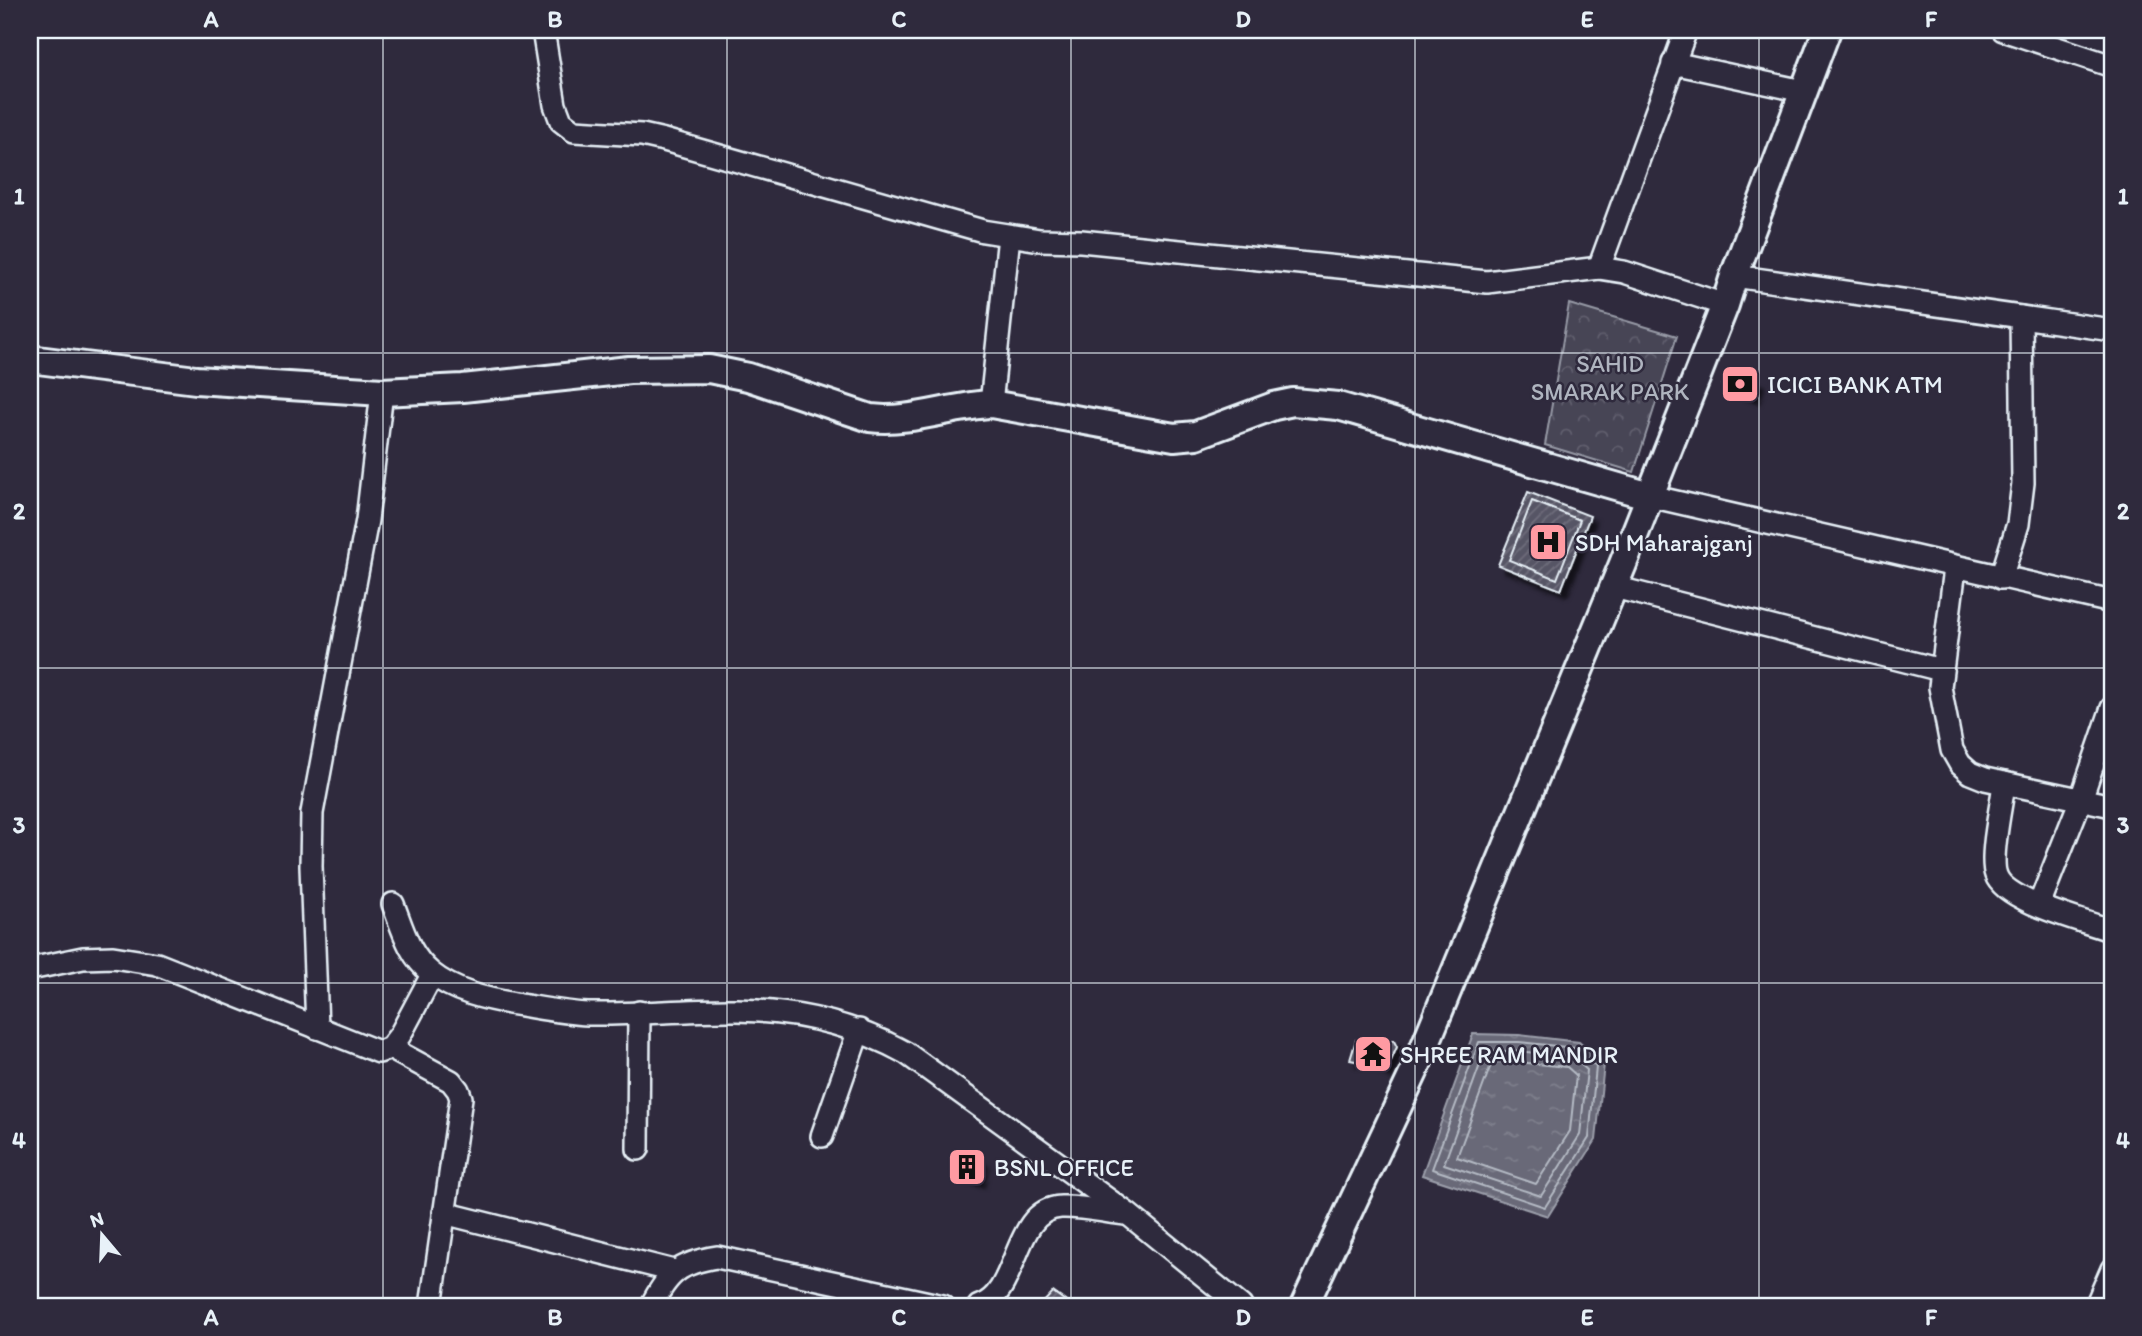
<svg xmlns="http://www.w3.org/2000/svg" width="2142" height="1336" font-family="Itim,sans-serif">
<defs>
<pattern id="park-crowns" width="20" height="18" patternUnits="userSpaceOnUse" patternTransform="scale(1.75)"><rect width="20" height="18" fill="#464455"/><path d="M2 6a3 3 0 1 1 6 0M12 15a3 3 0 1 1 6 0" fill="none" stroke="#615f6e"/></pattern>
<pattern id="water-ripples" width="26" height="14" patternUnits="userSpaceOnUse" patternTransform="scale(1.75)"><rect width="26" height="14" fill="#696978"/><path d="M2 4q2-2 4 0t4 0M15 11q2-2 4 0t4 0" fill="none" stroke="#7e7f8c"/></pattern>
<pattern id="building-hatch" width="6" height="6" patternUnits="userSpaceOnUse" patternTransform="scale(1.75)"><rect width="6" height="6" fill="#575565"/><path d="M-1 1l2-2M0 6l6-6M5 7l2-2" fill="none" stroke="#6f6e7c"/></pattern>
<filter id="shadow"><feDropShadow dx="6" dy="6" stdDeviation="2" flood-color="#0009"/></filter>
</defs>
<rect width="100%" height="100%" fill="#2f2a3d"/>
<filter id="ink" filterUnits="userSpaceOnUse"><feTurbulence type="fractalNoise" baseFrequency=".0143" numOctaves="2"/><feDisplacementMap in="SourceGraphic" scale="14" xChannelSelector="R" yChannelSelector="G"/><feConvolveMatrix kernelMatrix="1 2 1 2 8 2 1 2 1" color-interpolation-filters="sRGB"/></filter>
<g filter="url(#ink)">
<path fill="url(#park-crowns)" stroke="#979aa6" stroke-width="2" d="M 1569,304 L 1677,336 L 1634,472 L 1545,445 Z"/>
<path fill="url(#water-ripples)" stroke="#9c9fab" stroke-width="2" d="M 1473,1034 L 1519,1035 L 1579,1042 L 1604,1064 L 1596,1140 L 1548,1216 L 1422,1175 Z"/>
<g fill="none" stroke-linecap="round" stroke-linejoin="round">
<g stroke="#b5bbc5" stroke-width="2">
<path d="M 1479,1042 L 1519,1042 L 1575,1048 L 1596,1067 L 1589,1138 L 1545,1207 L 1432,1169 Z"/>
<path d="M 1485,1051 L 1518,1051 L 1572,1057 L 1587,1070 L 1580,1135 L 1541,1196 L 1444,1164 Z"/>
<path d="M 1492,1062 L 1518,1062 L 1567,1067 L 1576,1075 L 1570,1131 L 1536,1184 L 1457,1157 Z"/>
</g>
</g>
<g fill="url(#building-hatch)" stroke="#e8f1f8" stroke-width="2" filter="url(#shadow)">
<path d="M 1728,373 L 1758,381 L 1753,397 L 1722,386 Z"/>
<path d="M 1528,492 L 1590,516 L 1561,590 L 1498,565 Z"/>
<path d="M 1532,501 L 1580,520 L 1557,579 L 1509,560 Z"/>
<path d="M 1378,1036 L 1394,1041 L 1397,1047 L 1386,1072 L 1370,1064 L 1350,1060 L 1356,1040 L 1374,1043 Z"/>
<path d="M 954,1158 L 982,1160 L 978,1181 L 952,1175 Z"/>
<path d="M 1053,1292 L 1072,1306 L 1040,1306 Z"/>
</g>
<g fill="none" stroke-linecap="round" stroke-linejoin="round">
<g stroke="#e8f1f8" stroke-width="26">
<g id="minor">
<path d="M 543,30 L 555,105 L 561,121 L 574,131 L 642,135 L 664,140 L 983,231 L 1040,240 L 1081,241 L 1487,282 L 1599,268 L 1624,272 L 1725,305"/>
<path d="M 2003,30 L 2112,66"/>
<path d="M 1673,63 L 1803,91"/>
<path d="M 1599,268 L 1686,30"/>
<path d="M 1734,276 L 2112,330"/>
<path d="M 991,404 L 1009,236"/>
<path d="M 1650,496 L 2112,602"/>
<path d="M 1955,568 L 1940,687 L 1952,750 L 1960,764 L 1970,773 L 1985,779 L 2112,806"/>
<path d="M 2001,578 L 2018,524 L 2023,483 L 2021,317"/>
<path d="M 1614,587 L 1941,670"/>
<path d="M 2004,783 C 2002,804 1989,857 1996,875 C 2005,902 2086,921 2112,931"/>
<path d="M 393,904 C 403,930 409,955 431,973 C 454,992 486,999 515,1004 C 540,1008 563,1013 588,1014 C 638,1015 688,1009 737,1010 C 796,1011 854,1024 906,1053 L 1128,1214 L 1241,1306"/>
<path d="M 2039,905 L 2081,799 L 2112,708"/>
<path d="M 30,969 L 83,958 L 113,957 L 157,964 L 379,1052 L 390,1048 L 400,1035 L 432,975"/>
<path d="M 317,1028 L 311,866 L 312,813 L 367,520 L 382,392"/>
<path d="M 390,1048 L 451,1081 L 458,1090 L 461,1098 L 431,1306"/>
<path d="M 822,1136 L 859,1030"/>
<path d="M 638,1149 L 639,1012"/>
<path d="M 444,1213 L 674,1271"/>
<path d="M 651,1306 C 668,1273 679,1263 717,1257 L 943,1306"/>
<path d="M 979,1306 C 1019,1295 1012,1209 1061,1207 C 1082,1206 1105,1212 1126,1214"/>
<path d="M 2096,1306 L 2112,1269"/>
</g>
</g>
<g stroke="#e8f1f8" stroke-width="32">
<g id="tertiary">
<path d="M 30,359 L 196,380 L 382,392 L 463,388 L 629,370 L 709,369 L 748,377 L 870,418 C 910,423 950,406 991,404 L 1174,437 L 1196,435 L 1274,406 L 1293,402 L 1338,406 L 1650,496"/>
<path d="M 1304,1306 L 1414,1072 L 1623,564 L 1725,305 L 1734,276 L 1827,30"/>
</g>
</g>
<use href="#minor" stroke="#2f2a3d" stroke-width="21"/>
<use href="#tertiary" stroke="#2f2a3d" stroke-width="26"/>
</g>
</g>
<path fill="none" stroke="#e8f1f8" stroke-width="2" stroke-opacity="0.55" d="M 383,30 L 383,1306M 727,30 L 727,1306M 1071,30 L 1071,1306M 1415,30 L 1415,1306M 1759,30 L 1759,1306M 30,353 L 2112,353M 30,668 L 2112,668M 30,983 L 2112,983"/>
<defs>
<g id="bank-square" transform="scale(2.0125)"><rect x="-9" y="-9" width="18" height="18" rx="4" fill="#ff9aa2" stroke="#2f2a3d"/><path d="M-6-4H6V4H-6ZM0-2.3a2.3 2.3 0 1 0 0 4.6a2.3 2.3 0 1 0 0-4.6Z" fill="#111"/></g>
<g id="hospital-square" transform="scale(2.0125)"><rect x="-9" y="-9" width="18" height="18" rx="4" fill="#ff9aa2" stroke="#2f2a3d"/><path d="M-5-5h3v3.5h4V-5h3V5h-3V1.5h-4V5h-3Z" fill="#111"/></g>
<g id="temple-square" transform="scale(2.0125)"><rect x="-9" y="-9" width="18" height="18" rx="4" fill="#ff9aa2" stroke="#2f2a3d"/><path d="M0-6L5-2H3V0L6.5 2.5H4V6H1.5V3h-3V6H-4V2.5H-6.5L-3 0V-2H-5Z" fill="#111"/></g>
<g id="building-square" transform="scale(2.0125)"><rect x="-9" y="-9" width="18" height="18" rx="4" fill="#ff9aa2" stroke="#2f2a3d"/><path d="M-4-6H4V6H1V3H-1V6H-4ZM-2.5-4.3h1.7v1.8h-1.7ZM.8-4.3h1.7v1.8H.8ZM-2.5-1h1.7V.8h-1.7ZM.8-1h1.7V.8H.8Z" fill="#111"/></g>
</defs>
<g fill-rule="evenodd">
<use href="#bank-square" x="1740" y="384"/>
<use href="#hospital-square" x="1548" y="542"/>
<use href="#temple-square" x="1373" y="1054"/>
<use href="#building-square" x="967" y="1167"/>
</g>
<g text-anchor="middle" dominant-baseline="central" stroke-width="5" stroke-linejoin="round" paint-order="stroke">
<g font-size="24" fill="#afb4bf" stroke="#2f2a3d">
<text x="1610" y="363">SAHID<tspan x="1610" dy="28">SMARAK PARK</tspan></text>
</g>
<g font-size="24" fill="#e8f1f8" stroke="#2f2a3d" text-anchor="start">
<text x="1767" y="384">ICICI BANK ATM</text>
<text x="1575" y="542">SDH Maharajganj</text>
<text x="1400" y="1054">SHREE RAM MANDIR</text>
<text x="994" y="1167">BSNL OFFICE</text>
</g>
</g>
<rect width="2142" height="1336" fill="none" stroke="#2f2a3d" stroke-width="77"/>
<g transform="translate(102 1235) rotate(341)" stroke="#2f2a3d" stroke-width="5" paint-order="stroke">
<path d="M0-5L12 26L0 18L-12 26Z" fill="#e8f1f8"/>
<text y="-10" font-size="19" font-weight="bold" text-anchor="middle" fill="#e8f1f8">N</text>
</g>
<rect x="38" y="38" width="2066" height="1260" fill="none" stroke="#e8f1f8" stroke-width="2.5"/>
<g font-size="23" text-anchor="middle" font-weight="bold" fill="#e8f1f8">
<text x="211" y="27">A</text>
<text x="555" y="27">B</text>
<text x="899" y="27">C</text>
<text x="1243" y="27">D</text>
<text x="1587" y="27">E</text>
<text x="1931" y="27">F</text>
<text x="19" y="204">1</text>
<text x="2123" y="204">1</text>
<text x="19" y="519">2</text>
<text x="2123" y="519">2</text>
<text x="19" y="833">3</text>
<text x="2123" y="833">3</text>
<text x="19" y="1148">4</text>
<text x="2123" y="1148">4</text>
<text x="211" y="1325">A</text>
<text x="555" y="1325">B</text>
<text x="899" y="1325">C</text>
<text x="1243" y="1325">D</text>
<text x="1587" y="1325">E</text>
<text x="1931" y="1325">F</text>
</g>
</svg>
